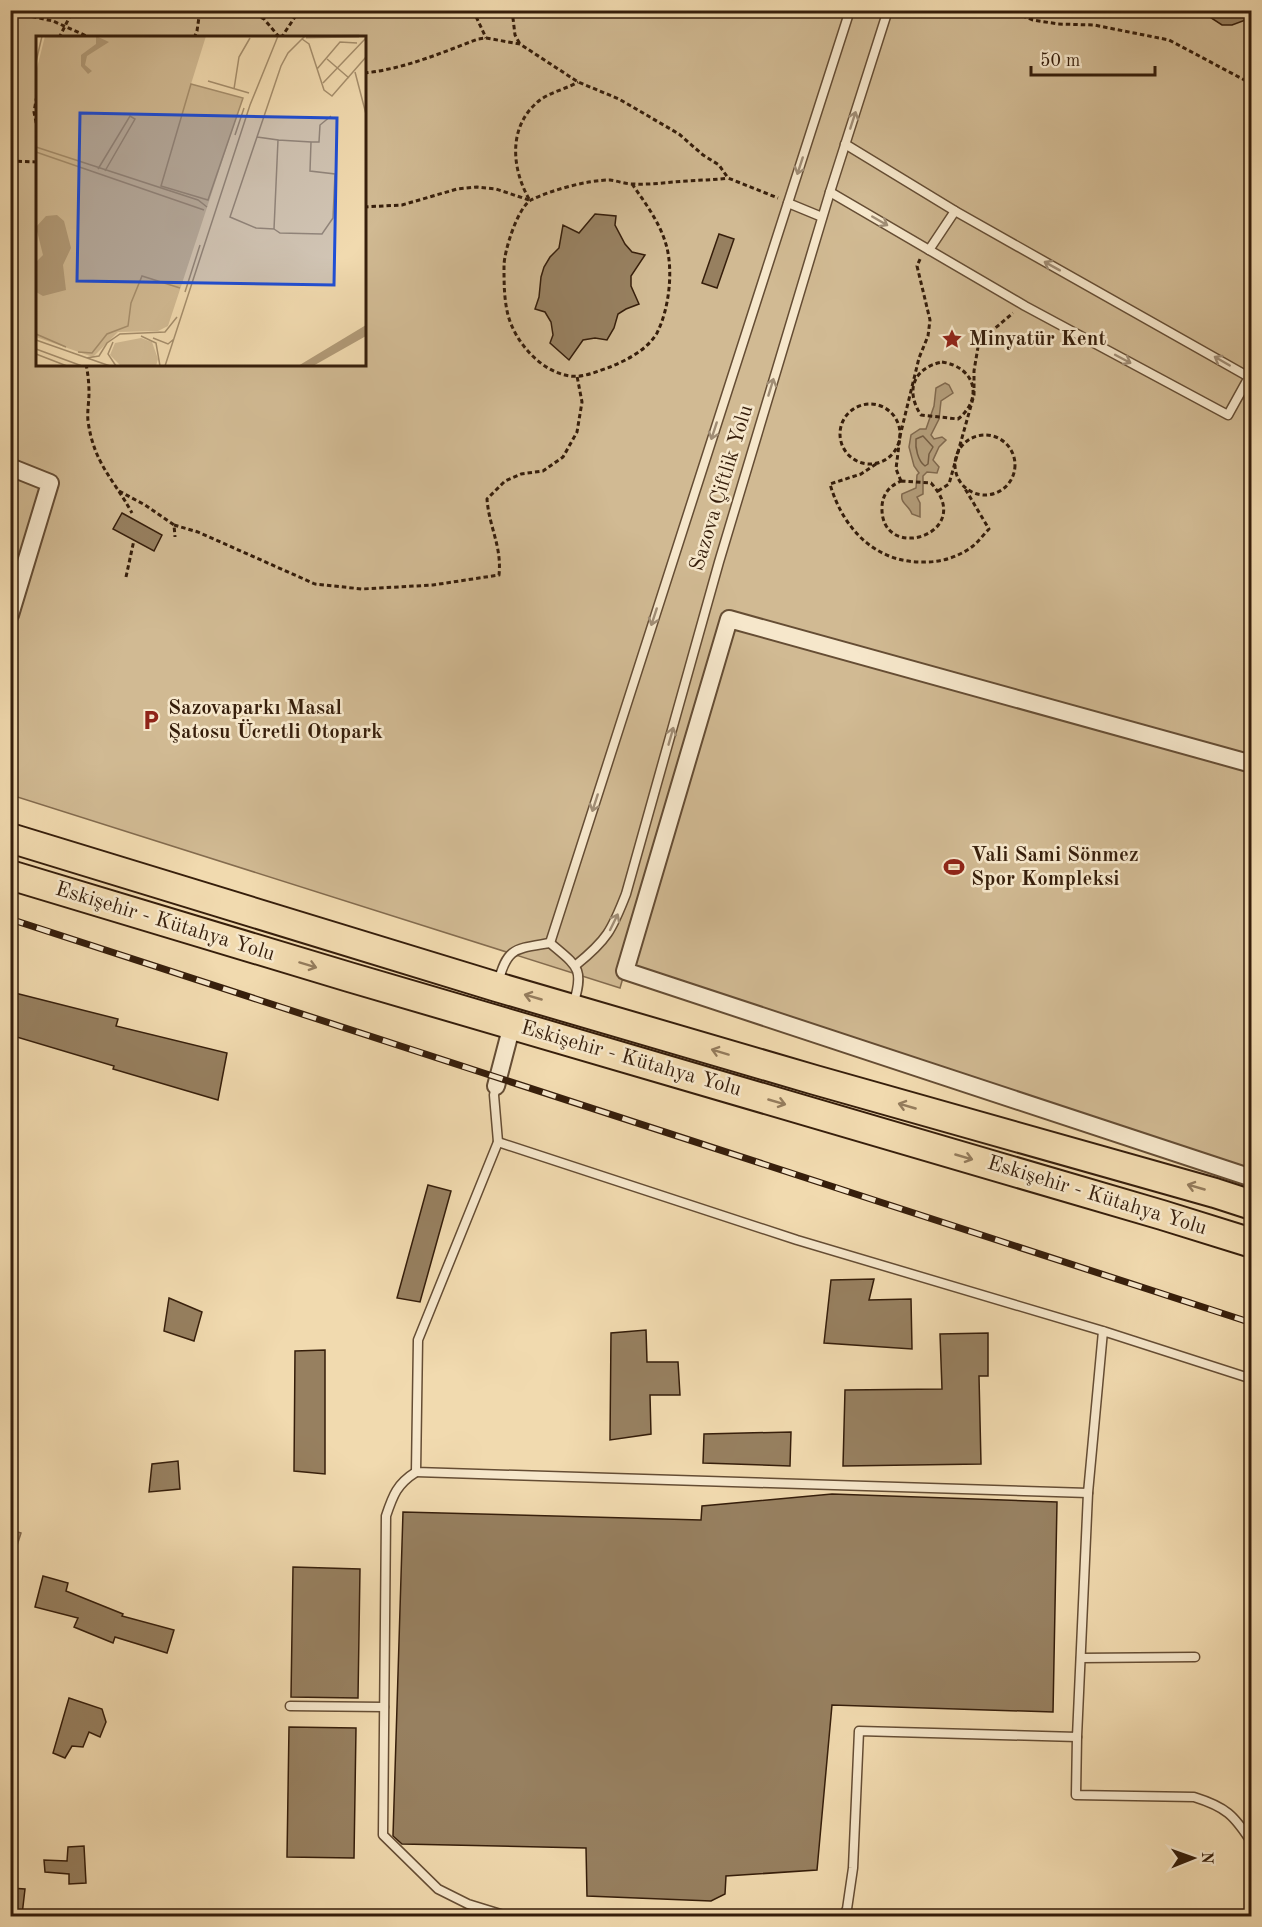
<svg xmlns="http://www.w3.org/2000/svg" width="1262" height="1927" font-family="'Old Standard TT',serif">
<rect width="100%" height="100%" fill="#f1daaf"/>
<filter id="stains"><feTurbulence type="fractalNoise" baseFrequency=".00333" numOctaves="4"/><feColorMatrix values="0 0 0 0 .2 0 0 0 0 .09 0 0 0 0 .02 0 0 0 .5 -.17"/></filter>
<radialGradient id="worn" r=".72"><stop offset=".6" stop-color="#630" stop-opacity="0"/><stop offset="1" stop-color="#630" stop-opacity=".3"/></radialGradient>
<path fill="#d1ba93" stroke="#846c4f" stroke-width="1.5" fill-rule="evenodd" d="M 11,11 L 1251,11 L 1251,1178 L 625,971 L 620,988 L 11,795 ZM 38,38 L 364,38 L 364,364 L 38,364 Z"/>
<g fill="#b19a77" stroke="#80684c" stroke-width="1.5">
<path d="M 945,383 L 949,385 L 953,393 L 941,401 L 939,419 L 931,435 L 934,439 L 942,437 L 946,440 L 939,447 L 933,460 L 939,467 L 937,473 L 927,472 L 923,476 L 923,494 L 917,497 L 920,503 L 920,517 L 912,514 C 909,505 900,504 902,494 L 916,488 L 917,475 L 919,473 L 914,466 L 909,447 L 911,435 L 920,429 L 926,429 L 934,406 L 936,388 Z"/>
<path d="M 11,1530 L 21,1533 L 13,1558 L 11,1558 Z"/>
</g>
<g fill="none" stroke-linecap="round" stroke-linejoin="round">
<path stroke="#745c41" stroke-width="1.5" d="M 923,436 L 933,447 L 929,454 L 928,464 L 925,466 C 918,461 915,448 916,439 Z"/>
</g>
<g fill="#978060" stroke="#361e0b" stroke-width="1.5">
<path d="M 1199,10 L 1251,10 L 1251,18 L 1232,25 L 1222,25 Z"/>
<path d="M 595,214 L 616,216 L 615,225 L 625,244 L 632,252 L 645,255 L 631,276 L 631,286 L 639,304 L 626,309 L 618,314 L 614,328 L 607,340 L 595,338 L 583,340 L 569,360 L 550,343 L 553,335 L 551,322 L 545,312 L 535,309 L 539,297 L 541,277 L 544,267 L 550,257 L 559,248 L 563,225 L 579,233 Z"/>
<path d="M 719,234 L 734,239 L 717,288 L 702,283 Z"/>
<path d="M 122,513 L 162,535 L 154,551 L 113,529 Z"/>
<path d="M 15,993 L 118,1019 L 116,1026 L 227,1053 L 218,1100 L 113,1069 L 114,1066 L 10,1035 Z"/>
<path d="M 428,1185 L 451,1191 L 420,1302 L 397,1298 Z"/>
<path d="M 874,1279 L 869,1300 L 911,1299 L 912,1349 L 824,1343 L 831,1280 Z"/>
<path d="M 169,1298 L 202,1312 L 194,1341 L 164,1331 Z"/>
<path d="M 646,1330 L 647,1362 L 678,1362 L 680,1395 L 650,1395 L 651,1434 L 610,1440 L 611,1333 Z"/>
<path d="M 988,1333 L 988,1376 L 979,1376 L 981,1464 L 843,1466 L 845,1390 L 942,1389 L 940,1334 Z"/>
<path d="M 325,1350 L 325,1474 L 294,1471 L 295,1351 Z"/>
<path d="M 791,1432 L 790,1466 L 703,1463 L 704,1434 Z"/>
<path d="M 178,1461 L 180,1489 L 149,1492 L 152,1464 Z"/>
<path d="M 832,1494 L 1057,1502 L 1053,1712 L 832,1705 L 817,1870 L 726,1876 L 725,1894 L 711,1901 L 587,1896 L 586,1848 L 402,1844 L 393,1836 L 403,1512 L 701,1520 L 702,1506 Z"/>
<path d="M 293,1567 L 360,1569 L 358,1698 L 291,1697 Z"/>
<path d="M 43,1576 L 68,1583 L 66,1591 L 123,1614 L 122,1616 L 174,1630 L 167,1653 L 115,1637 L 113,1643 L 74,1627 L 78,1618 L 35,1607 Z"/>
<path d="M 69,1698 L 102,1709 L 106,1722 L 100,1737 L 89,1732 L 83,1747 L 72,1746 L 65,1758 L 53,1753 Z"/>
<path d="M 289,1727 L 356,1728 L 354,1858 L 287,1857 Z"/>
<path d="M 84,1846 L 86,1883 L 69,1884 L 69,1874 L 45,1872 L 44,1860 L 67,1861 L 68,1847 Z"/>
<path d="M 10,1888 L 25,1889 L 22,1915 L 10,1915 Z"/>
</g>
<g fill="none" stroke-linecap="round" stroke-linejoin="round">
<g stroke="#654d34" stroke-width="11">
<g id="lane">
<path d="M 830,192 L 1025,306 L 1228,415 L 1249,377 L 955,211 L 845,144"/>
<path d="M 788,203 L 822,217"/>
<path d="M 929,250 L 955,211"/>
<path d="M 550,943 L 850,10"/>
<path d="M 576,965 C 607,940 612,930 626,894 L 719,562 L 830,192 L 888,10"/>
<path d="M 498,983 C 507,947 515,949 550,943 C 577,966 585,968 573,1005"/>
<path d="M 496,1086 L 494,1095 L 498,1142"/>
<path d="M 1103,1331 L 1088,1493 L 416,1472 L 418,1340 L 498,1142 L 797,1240 L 1103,1331 L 1252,1379"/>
<path d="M 416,1472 C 397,1484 393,1495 386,1516 L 383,1835 L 438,1889 L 468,1904 L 507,1916"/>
<path d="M 1081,1658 L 1195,1657"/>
<path d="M 290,1706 L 384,1707"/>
<path d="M 1077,1737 L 1076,1795 L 1194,1797 C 1226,1807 1234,1815 1252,1843"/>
<path d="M 843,1916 L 847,1909 L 853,1868 L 859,1731 L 1077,1737 L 1088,1493"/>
</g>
</g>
<g stroke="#654d34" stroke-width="20">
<g id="street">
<path d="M 10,467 L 50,483 L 10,615"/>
<path d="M 1252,764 L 729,619 L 625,971 L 1252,1178"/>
<path d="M 496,1086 L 512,1025"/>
</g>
</g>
<g stroke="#361e0b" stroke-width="32">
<g id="highway">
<path d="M 10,838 L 497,987 L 815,1080 L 1215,1193 L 1252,1205"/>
<path d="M 10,875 L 349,977 L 1162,1215 L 1252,1243"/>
</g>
</g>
<g stroke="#361e0b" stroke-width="3" stroke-dasharray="4.5 3" stroke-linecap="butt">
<path d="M 248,10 L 264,19 L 280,38"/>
<path d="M 473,10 L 486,38"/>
<path d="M 512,10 L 515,35 L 520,44"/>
<path d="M 1008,10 L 1033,20 L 1058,24 L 1094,25 L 1169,40 L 1252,84"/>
<path d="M 10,12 L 53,21 L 91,38"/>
<path d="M 59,38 L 73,10"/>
<path d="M 194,38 L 197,31 L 200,10"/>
<path d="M 281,38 L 295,17 L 297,10"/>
<path d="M 364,73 C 404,69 441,53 478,39 L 486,38 L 520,44 L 578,82 L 619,99 L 679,134 L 703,155 L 719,165 L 728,178 L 778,198"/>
<path d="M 38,89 L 34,112 L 38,132"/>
<path d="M 10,161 L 38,162"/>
<path d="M 632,184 C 646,204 661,224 667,248 C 673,273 669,309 657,333 C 647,350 627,360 610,367 C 598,371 583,378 570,376 C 541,372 515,342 508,315 C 504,299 504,283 504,266 C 504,251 518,207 531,200 C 551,190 588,180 610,180 C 618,181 625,184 633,184 C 651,185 669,182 687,181 C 701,180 714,180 728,178"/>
<path d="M 529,199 C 511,167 508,125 540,100 C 551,92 566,89 578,82"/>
<path d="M 364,207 L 402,205 L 457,189 L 477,187 L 496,189 L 529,200"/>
<path d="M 942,362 C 975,367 984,398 958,419 L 921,415 C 905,391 913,368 942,362 Z"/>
<path d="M 86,364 C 88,374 89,383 89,393 C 89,402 87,412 88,421 C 94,464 113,478 132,513"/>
<circle cx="870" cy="434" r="30"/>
<circle cx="985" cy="465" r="30"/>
<path d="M 876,464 L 861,474 L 830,484 C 843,529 876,564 926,562 C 943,562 960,556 973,546 C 979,541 984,534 989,529 L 964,487"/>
<path d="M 901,481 L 896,469 L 900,436 L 919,358 L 928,336 L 930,320 L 917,266 L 921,257"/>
<path d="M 901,481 L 931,483 C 978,534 879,565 882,506 C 883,493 890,486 901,481 Z"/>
<path d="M 119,491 L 145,505 L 174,525 L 175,537"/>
<path d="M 938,491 L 949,484 L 974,395 L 974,371 L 978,347 L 993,330 L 1013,313"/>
<path d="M 174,525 L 198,532 L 315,584 L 362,589 L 433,585 L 499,575 C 502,546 489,527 487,499 L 505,481 L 521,474 L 543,471 L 563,457 L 577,432 L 582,402 L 577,376"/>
<path d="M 126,577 L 134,540"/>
</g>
<use href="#lane" stroke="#f6e7cb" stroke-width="8"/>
<use href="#street" stroke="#f6e7cb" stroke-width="16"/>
<use href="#highway" stroke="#f1daaf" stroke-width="28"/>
<g stroke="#361e0b" stroke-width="7">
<path id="rail" d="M 10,919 L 1252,1323"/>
</g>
<use href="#rail" stroke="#f6e7cb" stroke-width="4.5" stroke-dasharray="14" stroke-linecap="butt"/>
</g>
<defs><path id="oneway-shaft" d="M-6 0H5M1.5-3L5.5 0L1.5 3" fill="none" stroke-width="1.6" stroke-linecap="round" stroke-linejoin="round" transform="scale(1.5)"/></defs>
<g stroke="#a08d75">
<use href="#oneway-shaft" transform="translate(853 120) rotate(-72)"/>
<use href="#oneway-shaft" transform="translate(800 166) rotate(108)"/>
<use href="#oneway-shaft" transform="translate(880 221) rotate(30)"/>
<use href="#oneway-shaft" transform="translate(1052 266) rotate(-151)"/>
<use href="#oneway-shaft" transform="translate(1123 359) rotate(28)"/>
<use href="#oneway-shaft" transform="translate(1222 361) rotate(-150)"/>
<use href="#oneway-shaft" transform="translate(771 387) rotate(-73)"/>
<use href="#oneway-shaft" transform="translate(714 431) rotate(108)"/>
<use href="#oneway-shaft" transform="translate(654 617) rotate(108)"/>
<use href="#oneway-shaft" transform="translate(671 736) rotate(-74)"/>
<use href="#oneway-shaft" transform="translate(595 803) rotate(108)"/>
<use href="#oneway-shaft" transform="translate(614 922) rotate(-64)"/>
</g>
<g stroke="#947c5d">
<use href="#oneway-shaft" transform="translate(308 965) rotate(17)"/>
<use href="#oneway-shaft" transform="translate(533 997) rotate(-164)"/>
<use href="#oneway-shaft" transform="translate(720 1052) rotate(-163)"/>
<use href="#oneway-shaft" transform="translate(777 1102) rotate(16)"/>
<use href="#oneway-shaft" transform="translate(907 1106) rotate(-164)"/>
<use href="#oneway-shaft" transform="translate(964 1157) rotate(16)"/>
<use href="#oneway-shaft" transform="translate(1196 1187) rotate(-164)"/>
</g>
<defs>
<g id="sight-bare" transform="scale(1.62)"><path d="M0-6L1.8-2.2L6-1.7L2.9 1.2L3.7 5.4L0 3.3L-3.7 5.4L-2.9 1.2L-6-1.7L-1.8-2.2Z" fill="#8f2418" stroke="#f6e7cb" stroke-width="2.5" paint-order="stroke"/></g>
<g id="parking-bare" transform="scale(1.62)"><path d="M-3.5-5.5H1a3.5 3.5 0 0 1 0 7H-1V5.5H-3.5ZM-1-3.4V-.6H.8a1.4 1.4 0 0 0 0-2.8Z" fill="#8f2418" stroke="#f6e7cb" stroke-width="2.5" paint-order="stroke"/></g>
<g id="stadium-bare" transform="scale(1.62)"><path d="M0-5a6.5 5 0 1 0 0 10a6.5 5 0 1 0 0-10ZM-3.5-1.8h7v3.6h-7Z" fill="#8f2418" stroke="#f6e7cb" stroke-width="2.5" paint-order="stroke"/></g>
</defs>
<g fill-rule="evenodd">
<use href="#sight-bare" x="952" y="339"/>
<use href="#parking-bare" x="151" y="720"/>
<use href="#stadium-bare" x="954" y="867"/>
</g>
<g text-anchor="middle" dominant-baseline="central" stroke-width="5" stroke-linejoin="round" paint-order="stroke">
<g font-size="21" font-weight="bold" fill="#361e0b" stroke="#f6e7cb" text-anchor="start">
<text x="969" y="339">Minyatür Kent</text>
<text x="168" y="708">Sazovaparkı Masal<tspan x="168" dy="24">Şatosu Ücretli Otopark</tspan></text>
<text x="971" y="855">Vali Sami Sönmez<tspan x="971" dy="24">Spor Kompleksi</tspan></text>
</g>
<g font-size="21" fill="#361e0b" stroke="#f6e7cb">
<text transform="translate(722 488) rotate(-73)">Sazova Çiftlik Yolu</text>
<text transform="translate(165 922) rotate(17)">Eskişehir - Kütahya Yolu</text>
<text transform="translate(631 1059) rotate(16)">Eskişehir - Kütahya Yolu</text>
<text transform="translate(1097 1196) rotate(17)">Eskişehir - Kütahya Yolu</text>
</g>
</g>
<g transform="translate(36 36)">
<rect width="330" height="330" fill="#f1daaf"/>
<path d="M 9,0 L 170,0 L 155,48 L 207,62 L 132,290 L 122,295 L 82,296 L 57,321 L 0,301 L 0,36 ZM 105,302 L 116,306 L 122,323 L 120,330 L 85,330 L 74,319 L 79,307 Z" fill="#d1ba93"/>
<path d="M 60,0 L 73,6 L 51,20 L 49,29 L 56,35 L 52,38 L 45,30 L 45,19 L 60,8 ZM 21,179 L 28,185 L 35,212 L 27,229 L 30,254 L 7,260 L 0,256 L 0,226 L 7,219 L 0,191 L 10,180 ZM 330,289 L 330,300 L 277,330 L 262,330 Z" fill="#b19a77"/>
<path fill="none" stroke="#b19a77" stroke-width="3" d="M 270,1 L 323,0"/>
<path fill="none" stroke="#a68f6d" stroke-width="1.5" d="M 266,3 L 273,8 L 288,54 L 296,60 L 330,21M 291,23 L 313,42M 0,26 L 6,0M 281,33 L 304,6 L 321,7M 319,36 L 330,78M 172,45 L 213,57M 287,47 L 330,2M 155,48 L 207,62 L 172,164 L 125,150 ZM 198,53 L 203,21 L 214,2M 199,99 L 208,72M 221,101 L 242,104 L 238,193 L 220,192 L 194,181 L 221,101 L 245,30 L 252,17 L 269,0M 275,106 L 283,106 L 284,89 L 295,80M 0,111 L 162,164 L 171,171M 0,116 L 168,174M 0,118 L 0,137M 62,133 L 94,80 L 99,83 L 69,135M 238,193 L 244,197 L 286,198 L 297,182 L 299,138 L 274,135 L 275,106 L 242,104M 149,256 L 164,209M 0,298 L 30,311M 105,300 L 120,307 L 124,330M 117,302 L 132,308 L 138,303M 0,304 L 74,330M 77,306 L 72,318 L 80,330M 0,313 L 46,330M 42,316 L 56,317 L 71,298 L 92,290 L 95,267 L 106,240 L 144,252M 0,318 L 31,330M 50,322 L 63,320 L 71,307 L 84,298 L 129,296 L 141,281M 129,330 L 214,69 L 242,0"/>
<path fill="#1d4ed8" fill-opacity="0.15" stroke="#1d4ed8" stroke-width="3" d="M 44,77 L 301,82 L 298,249 L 41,245 Z"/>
<rect width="330" height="330" fill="none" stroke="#361e0b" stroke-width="3"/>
</g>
<rect width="1262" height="1927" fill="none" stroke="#f1daaf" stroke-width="36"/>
<rect x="12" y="12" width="1238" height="1903" fill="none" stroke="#361e0b" stroke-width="3"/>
<rect x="18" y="18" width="1226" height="1891" fill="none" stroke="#361e0b" stroke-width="1.5"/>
<g transform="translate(1193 1858) rotate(89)" stroke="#f6e7cb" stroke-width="4.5" paint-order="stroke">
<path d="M0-4.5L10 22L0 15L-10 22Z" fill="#361e0b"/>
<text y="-9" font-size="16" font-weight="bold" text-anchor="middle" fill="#361e0b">N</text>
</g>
<path d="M1031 66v9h124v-9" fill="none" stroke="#361e0b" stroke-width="3"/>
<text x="1040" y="66" font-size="18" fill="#361e0b" stroke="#f6e7cb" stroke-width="4.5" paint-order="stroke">50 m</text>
<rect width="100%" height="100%" filter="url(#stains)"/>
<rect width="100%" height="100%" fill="url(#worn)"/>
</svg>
